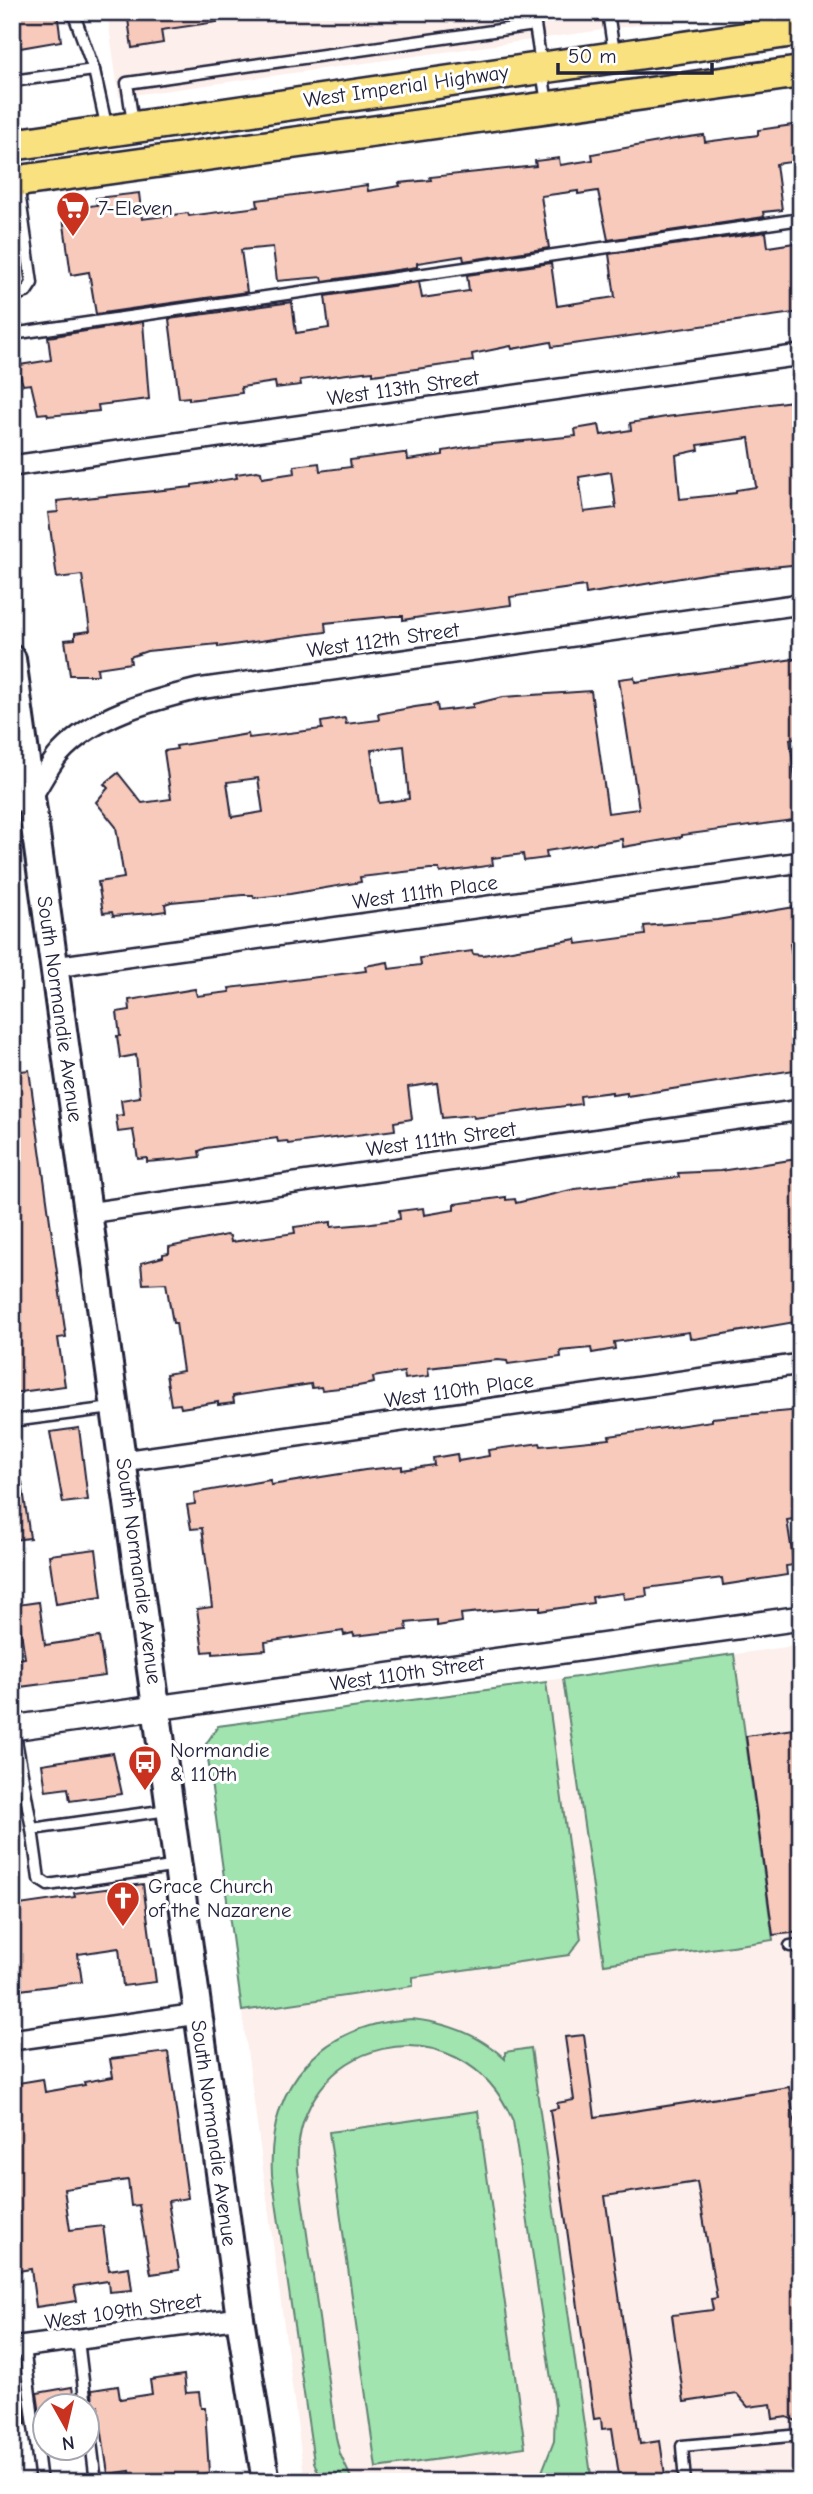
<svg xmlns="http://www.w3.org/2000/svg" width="813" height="2494" font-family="'Comic Neue',sans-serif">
<rect width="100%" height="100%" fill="#fff"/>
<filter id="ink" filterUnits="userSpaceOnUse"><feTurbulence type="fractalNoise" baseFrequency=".0143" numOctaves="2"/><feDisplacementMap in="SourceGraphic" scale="14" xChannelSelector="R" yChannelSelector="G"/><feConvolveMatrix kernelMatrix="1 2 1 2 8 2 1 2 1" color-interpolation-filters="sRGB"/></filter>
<g filter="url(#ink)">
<g fill="#fdefeb">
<path d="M 107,12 L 732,12 L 119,97 Z"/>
<path d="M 801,1645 L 801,2482 L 305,2482 L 206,1744 L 219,1726 Z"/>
</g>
<g fill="#a1e4af" stroke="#628375" stroke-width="2">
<path d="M 734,1654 L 773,1940 L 604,1964 L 563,1679 Z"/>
<path d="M 546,1682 L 581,1939 L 569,1955 L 413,1977 L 413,1986 L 242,2011 L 206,1744 L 218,1726 Z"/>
<path d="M 412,2019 C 448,2023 479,2034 505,2059 L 505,2052 L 531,2048 L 592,2482 L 538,2482 L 554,2441 L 555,2406 L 513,2121 C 461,1997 289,2036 298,2171 L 336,2437 L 340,2454 L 353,2482 L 322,2482 L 314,2462 L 272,2175 C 267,2084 321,2024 412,2019 Z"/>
<path d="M 478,2111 L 525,2447 L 376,2468 L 329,2132 Z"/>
</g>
<g fill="#f7cabb" stroke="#22223b" stroke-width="2" fill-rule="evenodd">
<path d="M 29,12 L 57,12 L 61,41 L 20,48 L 14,15 Z"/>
<path d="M 127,12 L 216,12 L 217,22 L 161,30 L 163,43 L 132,48 Z"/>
<path d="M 793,125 L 798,161 L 776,164 L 782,210 L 763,212 L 764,217 L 608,240 L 598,191 L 578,194 L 578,191 L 541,196 L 549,248 L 464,261 L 463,256 L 417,263 L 417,267 L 323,281 L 322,277 L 277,281 L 273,247 L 241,250 L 247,292 L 96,314 L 89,272 L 71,275 L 62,210 L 97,205 L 96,198 L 139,193 L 142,219 L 188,213 L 189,216 L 258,207 L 257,200 L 367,185 L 368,191 L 400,186 L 399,183 L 431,180 L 430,177 L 536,166 L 535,161 L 559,158 L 560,165 L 593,160 L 592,154 L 675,139 L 704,135 L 705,142 L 758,135 L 758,130 Z"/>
<path d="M 766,232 L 768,247 L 801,242 L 801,312 L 552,347 L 551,342 L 512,349 L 511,346 L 472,354 L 473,361 L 373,375 L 373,371 L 363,372 L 300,380 L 301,385 L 276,388 L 275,382 L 241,387 L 242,393 L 189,400 L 189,397 L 179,398 L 169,319 L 292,302 L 296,333 L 329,328 L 325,296 L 419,282 L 422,298 L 469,291 L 467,275 L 551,263 L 557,306 L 615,297 L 609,254 Z"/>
<path d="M 143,322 L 149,399 L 98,405 L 99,411 L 48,416 L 47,413 L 38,414 L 31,384 L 23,385 L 18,369 L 20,365 L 51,360 L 48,337 Z"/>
<path d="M 801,400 L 801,500 L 796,500 L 801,564 L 710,573 L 586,594 L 585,586 L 550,591 L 510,597 L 511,605 L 421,617 L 403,620 L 403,616 L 394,616 L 325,623 L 326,632 L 302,635 L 218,647 L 218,644 L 147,651 L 130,657 L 131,663 L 97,668 L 98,675 L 70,675 L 65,640 L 75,639 L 75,633 L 90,631 L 82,575 L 57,578 L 48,513 L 58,512 L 57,501 L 192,487 L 192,485 L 237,478 L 236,474 L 257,471 L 261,472 L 262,478 L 295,473 L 294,466 L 319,463 L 320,471 L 351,467 L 350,460 L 403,453 L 407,453 L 408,460 L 443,455 L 443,451 L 472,446 L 576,436 L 575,429 L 599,425 L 601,435 L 631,430 L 630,423 L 666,417 ZM 749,438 L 756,487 L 736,490 L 736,493 L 680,499 L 676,455 L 699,450 L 698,445 ZM 611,472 L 616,508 L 584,512 L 579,477 Z"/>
<path d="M 801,658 L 801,738 L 790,739 L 795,779 L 801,778 L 801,819 L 682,835 L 682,837 L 623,847 L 622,839 L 578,846 L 546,851 L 547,858 L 524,861 L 523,854 L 492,858 L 493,865 L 440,873 L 439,869 L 430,869 L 360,877 L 361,882 L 290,894 L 254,898 L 253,895 L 243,895 L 171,902 L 165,904 L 166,911 L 151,913 L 113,916 L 112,912 L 103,913 L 98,882 L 124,878 L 116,827 L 96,802 L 108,788 L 104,784 L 118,773 L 142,803 L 171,799 L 164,751 L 177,749 L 176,746 L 248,734 L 249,738 L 322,729 L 321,722 L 345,718 L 346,724 L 379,720 L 378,714 L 415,707 L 437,704 L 438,711 L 473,707 L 473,704 L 503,697 L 591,691 L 608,813 L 639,809 L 619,679 L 634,677 L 635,682 ZM 404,746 L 409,799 L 379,803 L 371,750 ZM 258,778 L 263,812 L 232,817 L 227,782 Z"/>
<path d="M 801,906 L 801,943 L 790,944 L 801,1010 L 801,1069 L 627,1096 L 627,1093 L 612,1095 L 612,1092 L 580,1096 L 581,1104 L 474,1118 L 473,1115 L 442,1118 L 437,1083 L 408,1087 L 412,1119 L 394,1122 L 395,1130 L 288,1144 L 287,1141 L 278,1142 L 277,1138 L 206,1148 L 199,1151 L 200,1157 L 184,1159 L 147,1162 L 147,1158 L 138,1159 L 133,1130 L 118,1132 L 116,1116 L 123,1115 L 121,1100 L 140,1097 L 136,1055 L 120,1058 L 117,1036 L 120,1036 L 117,1012 L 130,1010 L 129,1000 L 195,989 L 197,996 L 230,992 L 229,988 L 366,971 L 365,966 L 388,962 L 389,969 L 421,965 L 420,958 L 472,951 L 473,954 L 483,955 L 576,939 L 577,944 L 645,935 L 644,926 L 717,920 Z"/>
<path d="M 29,1070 L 66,1337 L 58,1338 L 65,1386 L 12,1393 L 12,1072 Z"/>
<path d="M 797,1159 L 801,1186 L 801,1321 L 694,1339 L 690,1338 L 689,1332 L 614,1342 L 615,1349 L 592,1353 L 591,1348 L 560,1351 L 561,1357 L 508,1364 L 507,1361 L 498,1360 L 428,1368 L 429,1376 L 405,1379 L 404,1372 L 373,1377 L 374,1383 L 358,1386 L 322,1390 L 321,1387 L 312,1388 L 311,1384 L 239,1395 L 233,1396 L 234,1403 L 218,1405 L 218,1402 L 181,1408 L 180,1404 L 171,1405 L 166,1374 L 183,1371 L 176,1323 L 173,1323 L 166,1283 L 143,1284 L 141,1263 L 163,1257 L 163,1254 L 169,1253 L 169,1247 L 226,1235 L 230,1236 L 231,1242 L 295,1233 L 294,1227 L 331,1222 L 331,1227 L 365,1224 L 400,1219 L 399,1211 L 423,1208 L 424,1215 L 454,1210 L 454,1204 L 506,1197 L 506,1200 L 515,1199 L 516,1203 L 575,1189 L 679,1177 L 678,1173 L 720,1171 Z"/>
<path d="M 801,1410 L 801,1484 L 794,1485 L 799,1518 L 787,1520 L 794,1565 L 786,1566 L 787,1575 L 723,1585 L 722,1578 L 646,1588 L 647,1596 L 624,1599 L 623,1593 L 592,1597 L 593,1603 L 540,1611 L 540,1607 L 531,1607 L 461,1614 L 462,1622 L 437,1626 L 437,1620 L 406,1623 L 407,1630 L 390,1632 L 354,1636 L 353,1633 L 344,1635 L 343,1631 L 265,1642 L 266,1650 L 213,1654 L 213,1651 L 203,1652 L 197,1609 L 212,1607 L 202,1528 L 191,1529 L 187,1505 L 195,1504 L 194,1493 L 270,1480 L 271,1485 L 365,1470 L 402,1466 L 402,1470 L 434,1465 L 433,1458 L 457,1454 L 458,1461 L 489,1456 L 488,1450 L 540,1443 L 541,1446 L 610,1439 L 609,1436 L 712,1421 L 712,1418 Z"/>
<path d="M 79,1428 L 88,1500 L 63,1503 L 50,1432 Z"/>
<path d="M 22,1482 L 30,1538 L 12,1540 L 12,1483 Z"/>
<path d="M 96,1549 L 102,1597 L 56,1604 L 49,1555 Z"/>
<path d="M 39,1602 L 45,1645 L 99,1637 L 105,1676 L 12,1688 L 12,1660 L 25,1658 L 17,1605 Z"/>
<path d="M 801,1728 L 801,1932 L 773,1935 L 746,1736 Z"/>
<path d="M 113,1753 L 122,1794 L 70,1801 L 68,1788 L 46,1791 L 42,1764 Z"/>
<path d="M 143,1884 L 156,1982 L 123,1986 L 119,1948 L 78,1954 L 82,1982 L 12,1991 L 12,1906 L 75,1897 L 74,1893 Z"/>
<path d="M 584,2035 L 595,2117 L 789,2087 L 801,2166 L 801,2423 L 787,2417 L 773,2419 L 771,2404 L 748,2407 L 737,2394 L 684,2402 L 672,2315 L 713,2310 L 711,2299 L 717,2298 L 697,2182 L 605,2196 L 640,2444 L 660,2441 L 666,2482 L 620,2482 L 612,2428 L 602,2429 L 601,2418 L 594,2419 L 550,2110 L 558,2108 L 557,2103 L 574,2100 L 565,2037 Z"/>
<path d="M 168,2052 L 188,2198 L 168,2201 L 179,2270 L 151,2274 L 139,2205 L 131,2206 L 128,2180 L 64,2189 L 70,2230 L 103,2226 L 109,2270 L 129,2267 L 132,2290 L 109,2292 L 108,2281 L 74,2286 L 77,2301 L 36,2307 L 31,2269 L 12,2272 L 12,2084 L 43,2079 L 45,2092 L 85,2085 L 84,2082 L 113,2077 L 110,2059 Z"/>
<path d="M 184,2375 L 186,2393 L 199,2392 L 201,2408 L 205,2408 L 209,2473 L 203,2474 L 204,2482 L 131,2482 L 130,2471 L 108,2474 L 98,2406 L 93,2406 L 92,2390 L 118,2386 L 120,2399 L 152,2394 L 150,2380 Z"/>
<path d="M 72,2387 L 73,2393 L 77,2393 L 79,2406 L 46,2406 L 46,2421 L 41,2422 L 37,2393 Z"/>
<path d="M 22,2395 L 26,2424 L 12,2427 L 12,2396 Z"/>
</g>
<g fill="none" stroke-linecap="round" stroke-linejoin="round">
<g stroke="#22223b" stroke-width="15">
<g id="service">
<path d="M 73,12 L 94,70 L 107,129"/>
<path d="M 608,12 L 614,53"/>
<path d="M 12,81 L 94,70"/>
<path d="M 133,123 L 127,83 L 535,25 L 547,103"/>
<path d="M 12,296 L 26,292 L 32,283 L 18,184"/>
<path d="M 12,334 L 801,219"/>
<path d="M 12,1421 L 112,1408"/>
<path d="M 14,1729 L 32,1829"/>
<path d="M 168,1810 L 32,1829 L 39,1879 L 48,1885 L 178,1866"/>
<path d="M 790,1946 L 801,1945"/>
<path d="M 78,2340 L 86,2406"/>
<path d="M 24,2347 L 41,2482"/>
<path d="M 88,2417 L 96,2482"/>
<path d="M 685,2482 L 682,2446 L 801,2435"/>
</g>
</g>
<g stroke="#22223b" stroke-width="24">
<g id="minor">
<path d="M 12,466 L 801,355"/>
<path d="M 12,802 L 30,799 C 40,785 48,766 60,753 C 95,715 150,701 198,689 L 801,604"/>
<path d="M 55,967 L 801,862"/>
<path d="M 88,1213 L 801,1110"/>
<path d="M 123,1461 L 801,1364"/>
<path d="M 12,2040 L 198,2014"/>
<path d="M 12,2348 L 240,2318"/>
</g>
</g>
<g stroke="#22223b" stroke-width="28">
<path id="tertiary" d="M 12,1728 L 801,1618"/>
</g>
<g stroke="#22223b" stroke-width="32">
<path id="secondary" d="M 12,659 L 240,2318 L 266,2482"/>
</g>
<g stroke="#22223b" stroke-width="35">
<g id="primary">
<path d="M 12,145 L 801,30"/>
<path d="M 12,182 L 801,72"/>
</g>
</g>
<use href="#service" stroke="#fff" stroke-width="10"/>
<use href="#minor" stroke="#fff" stroke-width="19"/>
<use href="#tertiary" stroke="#fff" stroke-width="23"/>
<use href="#secondary" stroke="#fff" stroke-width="26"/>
<use href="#primary" stroke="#fae180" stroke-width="30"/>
</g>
</g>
<defs>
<g id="supermarket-pin" transform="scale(1.75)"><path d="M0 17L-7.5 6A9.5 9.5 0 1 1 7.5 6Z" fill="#c8321e" stroke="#fff"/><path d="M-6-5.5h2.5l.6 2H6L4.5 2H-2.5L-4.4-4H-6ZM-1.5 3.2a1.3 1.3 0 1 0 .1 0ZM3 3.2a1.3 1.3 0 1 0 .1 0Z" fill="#fff"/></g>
<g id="bus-pin" transform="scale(1.75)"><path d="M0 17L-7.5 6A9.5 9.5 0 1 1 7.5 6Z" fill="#c8321e" stroke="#fff"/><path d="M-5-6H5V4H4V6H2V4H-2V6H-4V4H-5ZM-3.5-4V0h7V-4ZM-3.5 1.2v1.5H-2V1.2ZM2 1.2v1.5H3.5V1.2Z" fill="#fff"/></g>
<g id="church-pin" transform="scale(1.75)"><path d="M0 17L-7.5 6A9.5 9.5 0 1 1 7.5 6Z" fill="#c8321e" stroke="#fff"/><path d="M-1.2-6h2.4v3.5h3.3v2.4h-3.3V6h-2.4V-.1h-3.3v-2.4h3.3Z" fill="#fff"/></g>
</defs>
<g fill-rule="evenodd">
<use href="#supermarket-pin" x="73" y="208"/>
<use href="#bus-pin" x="145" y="1762"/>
<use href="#church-pin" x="123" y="1898"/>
</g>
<g text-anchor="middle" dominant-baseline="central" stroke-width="6" stroke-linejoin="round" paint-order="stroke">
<g font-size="21" fill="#22223b" stroke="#fff">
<text transform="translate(406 86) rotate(-8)">West Imperial Highway</text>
<text transform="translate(403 388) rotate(-8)">West 113th Street</text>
<text transform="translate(383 640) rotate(-8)">West 112th Street</text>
<text transform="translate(425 892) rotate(-8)">West 111th Place</text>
<text transform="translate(60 1009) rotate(82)">South Normandie Avenue</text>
<text transform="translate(441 1139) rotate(-8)">West 111th Street</text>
<text transform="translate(459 1390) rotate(-8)">West 110th Place</text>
<text transform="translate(139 1571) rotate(82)">South Normandie Avenue</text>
<text transform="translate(407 1673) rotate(-8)">West 110th Street</text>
<text transform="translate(214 2133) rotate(82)">South Normandie Avenue</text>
<text transform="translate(123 2311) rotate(-8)">West 109th Street</text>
</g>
<g font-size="21" fill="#22223b" stroke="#fff" text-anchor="start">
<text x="98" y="208">7-Eleven</text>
<text x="170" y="1750">Normandie<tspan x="170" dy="24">&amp; 110th</tspan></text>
<text x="148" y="1886">Grace Church<tspan x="148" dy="24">of the Nazarene</tspan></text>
</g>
</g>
<rect width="813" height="2494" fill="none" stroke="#fff" stroke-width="42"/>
<rect x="21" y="21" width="771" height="2452" fill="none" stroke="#22223b" stroke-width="2.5" filter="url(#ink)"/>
<g transform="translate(66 2427) rotate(172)"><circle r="33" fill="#ffffff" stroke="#a7a7b1" stroke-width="2"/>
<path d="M0-5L12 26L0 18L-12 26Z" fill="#c8321e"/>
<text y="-10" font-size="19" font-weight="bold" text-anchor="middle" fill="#22223b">N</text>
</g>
<path d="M558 63v10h154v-10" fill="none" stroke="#22223b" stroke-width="3.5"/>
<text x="568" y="63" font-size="21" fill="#22223b" stroke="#ffffff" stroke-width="5" paint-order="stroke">50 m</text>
</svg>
